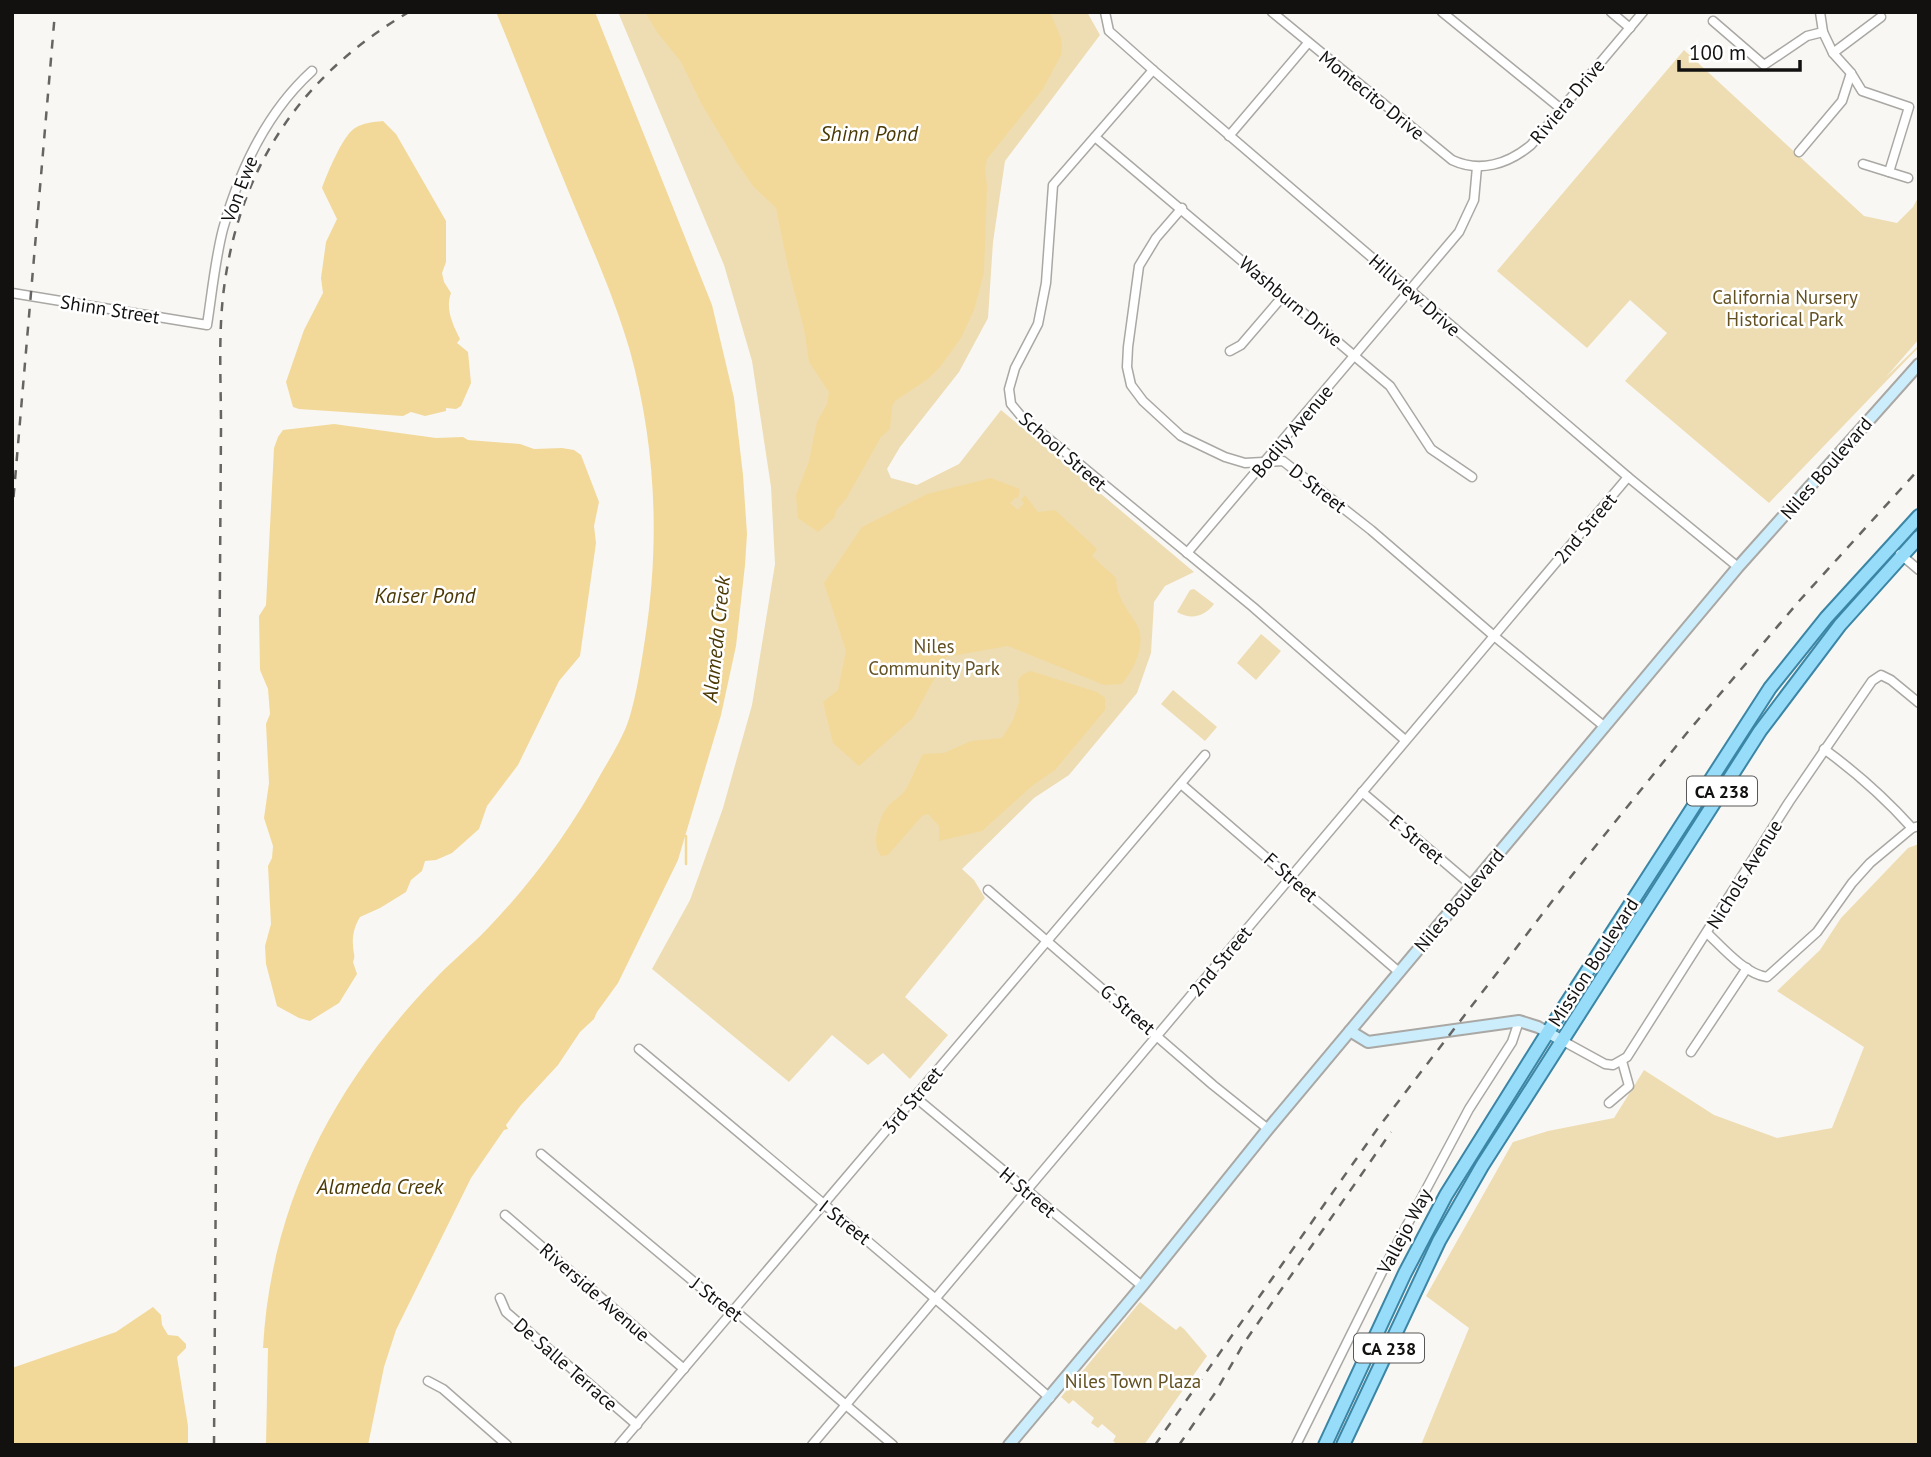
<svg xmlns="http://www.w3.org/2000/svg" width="1931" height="1457" font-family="'PT Sans',sans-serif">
<rect width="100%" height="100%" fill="#f9f7f3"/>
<g fill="#eeddb2">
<path d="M 618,12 L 1087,12 L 1100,35 L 1005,161 L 993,242 L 988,318 L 959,372 L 900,447 L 887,469 L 891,478 L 917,485 L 959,464 L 1001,410 L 1194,572 L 1165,586 L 1154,602 L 1151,653 L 1137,693 L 1069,775 L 1034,798 L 962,869 L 974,880 L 985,898 L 905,997 L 948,1035 L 910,1079 L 883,1053 L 868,1065 L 832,1035 L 789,1082 L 652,969 L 690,900 L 723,808 L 752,705 L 775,564 L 771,487 L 752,361 L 724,265 Z"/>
<path d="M 1684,50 L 1864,216 L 1897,223 L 1913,207 L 1919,196 L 1919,339 L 1886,377 L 1919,345 L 1919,347 L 1769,503 L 1625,381 L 1667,333 L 1630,300 L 1587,348 L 1497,271 Z"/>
<path d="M 1194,589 L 1214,604 C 1204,617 1191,620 1177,612 L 1190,590 Z"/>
<path d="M 1261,634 L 1281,651 L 1256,680 L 1237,663 Z"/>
<path d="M 1173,690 L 1217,727 L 1205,741 L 1161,704 Z"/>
<path d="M 1919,844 L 1919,1445 L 1421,1445 L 1469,1328 L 1426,1296 L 1513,1142 L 1548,1131 L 1614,1118 L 1644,1070 L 1714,1115 L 1777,1138 L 1832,1128 L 1864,1047 L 1777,991 L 1820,950 L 1841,918 L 1908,848 Z"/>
<path d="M 1140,1302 L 1176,1330 L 1180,1326 L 1184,1329 L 1207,1356 L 1144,1445 L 1118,1445 L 1113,1441 L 1116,1436 L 1102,1424 L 1098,1428 L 1091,1423 L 1094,1418 L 1073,1400 L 1069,1404 L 1061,1397 Z"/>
</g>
<g fill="#f2d99a">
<path d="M 496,12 L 595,12 L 712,305 L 734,398 L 743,475 L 747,534 L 745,565 L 736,646 L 721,715 L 678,860 L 618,983 L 597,1012 L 594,1019 L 580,1032 L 558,1065 L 521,1105 L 506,1125 L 508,1129 L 504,1130 L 471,1178 L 396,1330 L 384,1367 L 368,1445 L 266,1445 L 268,1348 L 263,1348 C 271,1202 335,1083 435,979 C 452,961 472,945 489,927 C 534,880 571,829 602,772 C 612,755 623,737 629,719 C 637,693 641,665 645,639 C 660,542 656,446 630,351 C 613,292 586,235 563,178 C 540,123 519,67 496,12 Z"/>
<path d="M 645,12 L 1050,12 L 1061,38 L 1062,46 L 1061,55 L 1043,89 L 987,159 L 985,168 L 987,187 L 984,273 L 974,310 L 961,338 L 940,367 L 928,379 L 895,401 L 892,407 L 890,429 L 881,437 L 846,499 L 837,509 L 834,518 L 818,532 L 798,518 L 796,495 L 809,461 L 817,422 L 827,404 L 829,392 L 809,362 L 804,329 L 788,267 L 776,208 L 753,186 L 737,163 L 701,103 L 681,62 L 657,32 Z"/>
<path d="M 383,121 L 396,134 L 446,221 L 446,262 L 442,273 L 444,282 L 451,293 C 445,309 453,325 460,339 L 457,343 L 468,352 L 471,383 L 461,406 L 456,409 L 446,408 L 446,411 L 425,416 L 411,412 L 403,416 L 299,409 L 293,407 L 286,382 L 304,330 L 323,293 L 321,278 L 326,242 L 337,219 L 322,188 C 327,174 343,135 355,128 C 363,123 373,122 383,121 Z"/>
<path d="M 334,424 L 436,438 L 463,437 L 468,440 L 520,444 L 534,449 L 562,448 L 574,450 L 581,455 L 599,502 L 594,526 L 596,543 L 580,656 L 559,681 L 518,765 L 487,806 L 479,829 L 452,853 L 436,860 L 425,861 L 422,871 L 411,880 L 406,892 L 380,908 L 360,917 C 355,925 352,935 353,945 C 353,953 356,955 353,962 L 357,974 L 339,1003 L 310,1021 L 299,1018 L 277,1006 L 266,964 L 265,946 L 271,924 L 268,866 L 272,858 L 273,846 L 264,818 L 269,783 L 266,724 L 270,714 L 268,689 L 260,670 L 259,616 L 266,605 L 274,448 L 278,437 L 283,430 Z"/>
<path d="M 991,478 L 1020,489 L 1018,498 L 1015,498 L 1010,503 L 1018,510 L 1024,503 L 1021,500 L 1025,495 L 1038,512 L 1055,510 L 1097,549 L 1092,556 L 1116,578 C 1117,598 1126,607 1136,623 C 1148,642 1134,669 1122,684 L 1104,685 L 1008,646 L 946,657 L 913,718 L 859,766 L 833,743 L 823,702 L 838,690 L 846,651 L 824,583 L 862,527 L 927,494 Z"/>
<path d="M 1031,671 L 1097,692 L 1105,698 L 1105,710 L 1055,770 L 1032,786 L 982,831 L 939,841 L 939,826 L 928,814 L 922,816 L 888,855 L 881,856 C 870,843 879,816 890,804 C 895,799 902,796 906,789 C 912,778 917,765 923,754 L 944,753 L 971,741 L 1002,738 L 1013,720 L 1019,702 L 1018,680 L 1023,674 Z"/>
<path d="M 153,1307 L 161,1315 L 162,1325 L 168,1335 L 178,1336 L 186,1344 L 186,1348 L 177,1357 L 188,1426 L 188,1445 L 12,1445 L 12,1368 L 116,1332 Z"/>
</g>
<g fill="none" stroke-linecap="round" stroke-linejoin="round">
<path stroke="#f2d99a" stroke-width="2.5" d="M 686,836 L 686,864"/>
<g stroke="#aaa8a4" stroke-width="11">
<g id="minor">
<path d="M 1105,12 L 1109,31 L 1153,70 L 1628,477 L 1738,567"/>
<path d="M 1272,12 L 1452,160 C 1480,173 1508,164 1531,145 L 1643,12"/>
<path d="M 1442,12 L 1560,108"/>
<path d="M 1611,12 L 1630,28"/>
<path d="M 1820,12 L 1823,32 L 1833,53 L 1851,73 L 1862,91 L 1909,107 L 1889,172"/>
<path d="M 1713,21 L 1764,65 L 1807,36 L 1823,32"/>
<path d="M 1833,53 L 1881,17"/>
<path d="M 1153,70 L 1053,185 L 1046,283 L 1038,324 L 1015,368 L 1009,389 L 1011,404 L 1021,416 L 1253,607 L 1405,740"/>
<path d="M 1229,136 L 1308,43"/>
<path d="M 1095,137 L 1390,386 L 1431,449 L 1472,477"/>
<path d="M 1799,152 L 1842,101 L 1851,73"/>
<path d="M 1863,164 L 1908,178"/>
<path d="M 1182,208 L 1156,238 L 1139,266 L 1128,347 L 1127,367 L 1131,385 L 1143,401 L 1181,436 L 1225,457 L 1245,463 L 1283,461 L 1371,530 L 1494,636 L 1605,727"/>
<path d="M 12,293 L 207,325 C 212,293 215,260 223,229 C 239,172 267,112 312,71"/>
<path d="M 1230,351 L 1241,345 L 1283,296"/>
<path d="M 1187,553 L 1459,232 L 1474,200 L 1477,167"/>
<path d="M 1900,554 L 1919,570"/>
<path d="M 1824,749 C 1857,773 1885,798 1912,828"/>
<path d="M 1181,784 L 1399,972"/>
<path d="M 1362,792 L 1471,885"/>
<path d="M 988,890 L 1213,1085 L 1268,1129"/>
<path d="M 1707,933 C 1723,948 1745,974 1767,977 L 1817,932 L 1852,883 L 1870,863 L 1912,828 L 1919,826"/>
<path d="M 1563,1041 L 1605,1064 L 1613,1065 L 1627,1057 L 1789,802 L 1872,681 L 1881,675 L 1891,680 L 1919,703"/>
<path d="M 639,1049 C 776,1164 915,1279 1050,1398"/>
<path d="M 1691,1052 L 1747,968"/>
<path d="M 915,1097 L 1142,1286"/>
<path d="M 1609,1103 L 1629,1086 L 1622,1061"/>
<path d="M 541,1154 L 724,1307 L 740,1315 L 893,1445"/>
<path d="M 505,1215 L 684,1369"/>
<path d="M 500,1298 L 506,1312 L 637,1425"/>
<path d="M 428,1381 L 443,1389 L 507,1445"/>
<path d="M 619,1445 L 1205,755"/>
<path d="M 812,1445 L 1628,477"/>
<path d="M 1296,1445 L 1382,1272 L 1469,1109 L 1512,1042 L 1519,1021"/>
</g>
</g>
<g stroke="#aaa8a4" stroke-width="14">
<g id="secondary">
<path d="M 1350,1031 L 1368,1042 L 1519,1021 L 1538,1027 L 1563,1041"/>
<path d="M 1009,1445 L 1142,1286 L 1268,1129 L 1738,567 L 1919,364"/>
</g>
</g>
<g stroke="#3b85a5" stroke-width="16">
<g id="primary">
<path d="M 1325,1445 L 1405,1273 L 1446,1195 L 1548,1032 L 1770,688 L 1826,618 L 1919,516"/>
<path d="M 1343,1445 L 1439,1241 L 1482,1166 L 1760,731 L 1840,625 L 1919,537"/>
</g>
</g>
<use href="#minor" stroke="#fff" stroke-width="8"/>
<use href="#secondary" stroke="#cbedfc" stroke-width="10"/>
<use href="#primary" stroke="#97dcf9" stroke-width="12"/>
<g stroke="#676563" stroke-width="2.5" stroke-dasharray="9 9" stroke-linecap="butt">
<path d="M 12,515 L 55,12"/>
<path d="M 214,1445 L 221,427 C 221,381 218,334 224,288 C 240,165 303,74 409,12"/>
<path d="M 1155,1445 L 1378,1128 L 1573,874 L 1686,734 L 1800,600 L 1919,469"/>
<path d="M 1179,1445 L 1215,1393 L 1244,1343 L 1391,1132"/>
</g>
</g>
<g text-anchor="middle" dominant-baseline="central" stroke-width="5" stroke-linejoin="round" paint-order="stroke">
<g fill="#fff" stroke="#595858" stroke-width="2">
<rect x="1687" y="776.5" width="70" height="29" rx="5"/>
<rect x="1354" y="1333.5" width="70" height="29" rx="5"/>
</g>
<g font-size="18" font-weight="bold" fill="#121110">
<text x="1722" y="791">CA 238</text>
<text x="1389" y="1348">CA 238</text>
</g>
<g font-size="19" fill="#121110" stroke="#fff">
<text transform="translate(1372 95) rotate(39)">Montecito Drive</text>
<text transform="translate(1567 101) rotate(-50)">Riviera Drive</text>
<text transform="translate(239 189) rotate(-69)">Von Ewe</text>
<text transform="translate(1415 295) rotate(41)">Hillview Drive</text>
<text transform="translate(1291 301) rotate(40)">Washburn Drive</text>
<text transform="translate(110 309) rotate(9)">Shinn Street</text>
<text transform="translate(1292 431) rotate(-50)">Bodily Avenue</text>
<text transform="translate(1063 451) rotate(41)">School Street</text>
<text transform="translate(1826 468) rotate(-49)">Niles Boulevard</text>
<text transform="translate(1318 488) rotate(38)">D Street</text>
<text transform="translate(1585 528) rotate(-50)">2nd Street</text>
<text transform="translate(1417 839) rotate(40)">E Street</text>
<text transform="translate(1744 874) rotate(-58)">Nichols Avenue</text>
<text transform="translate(1291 877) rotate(41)">F Street</text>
<text transform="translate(1459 900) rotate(-50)">Niles Boulevard</text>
<text transform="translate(1220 961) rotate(-50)">2nd Street</text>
<text transform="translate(1593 962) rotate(-57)">Mission Boulevard</text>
<text transform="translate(1128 1009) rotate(41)">G Street</text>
<text transform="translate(912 1100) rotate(-50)">3rd Street</text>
<text transform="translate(1028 1192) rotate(40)">H Street</text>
<text transform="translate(845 1222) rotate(38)">I Street</text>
<text transform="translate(1404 1231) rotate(-62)">Vallejo Way</text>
<text transform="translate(595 1292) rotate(41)">Riverside Avenue</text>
<text transform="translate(717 1299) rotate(37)">J Street</text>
<text transform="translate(566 1364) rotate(41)">De Salle Terrace</text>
</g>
<g font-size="19" fill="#635122" stroke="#fff">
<text x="1785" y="297">California Nursery<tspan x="1785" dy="22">Historical Park</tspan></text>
<text x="934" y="646">Niles<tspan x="934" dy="22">Community Park</tspan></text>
<text x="1133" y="1381">Niles Town Plaza</text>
</g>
<g font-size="21" font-style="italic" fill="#4c3a06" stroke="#fff">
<text x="869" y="133">Shinn Pond</text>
<text x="425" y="595">Kaiser Pond</text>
<text transform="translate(716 639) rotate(-84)">Alameda Creek</text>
<text x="380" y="1186">Alameda Creek</text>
</g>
</g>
<rect width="1931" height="1457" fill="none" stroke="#121110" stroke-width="28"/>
<path d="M1679 60v10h121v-10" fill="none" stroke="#121110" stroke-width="3.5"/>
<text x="1689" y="60" font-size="21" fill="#121110" stroke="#ffffff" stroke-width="5" paint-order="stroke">100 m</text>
</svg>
